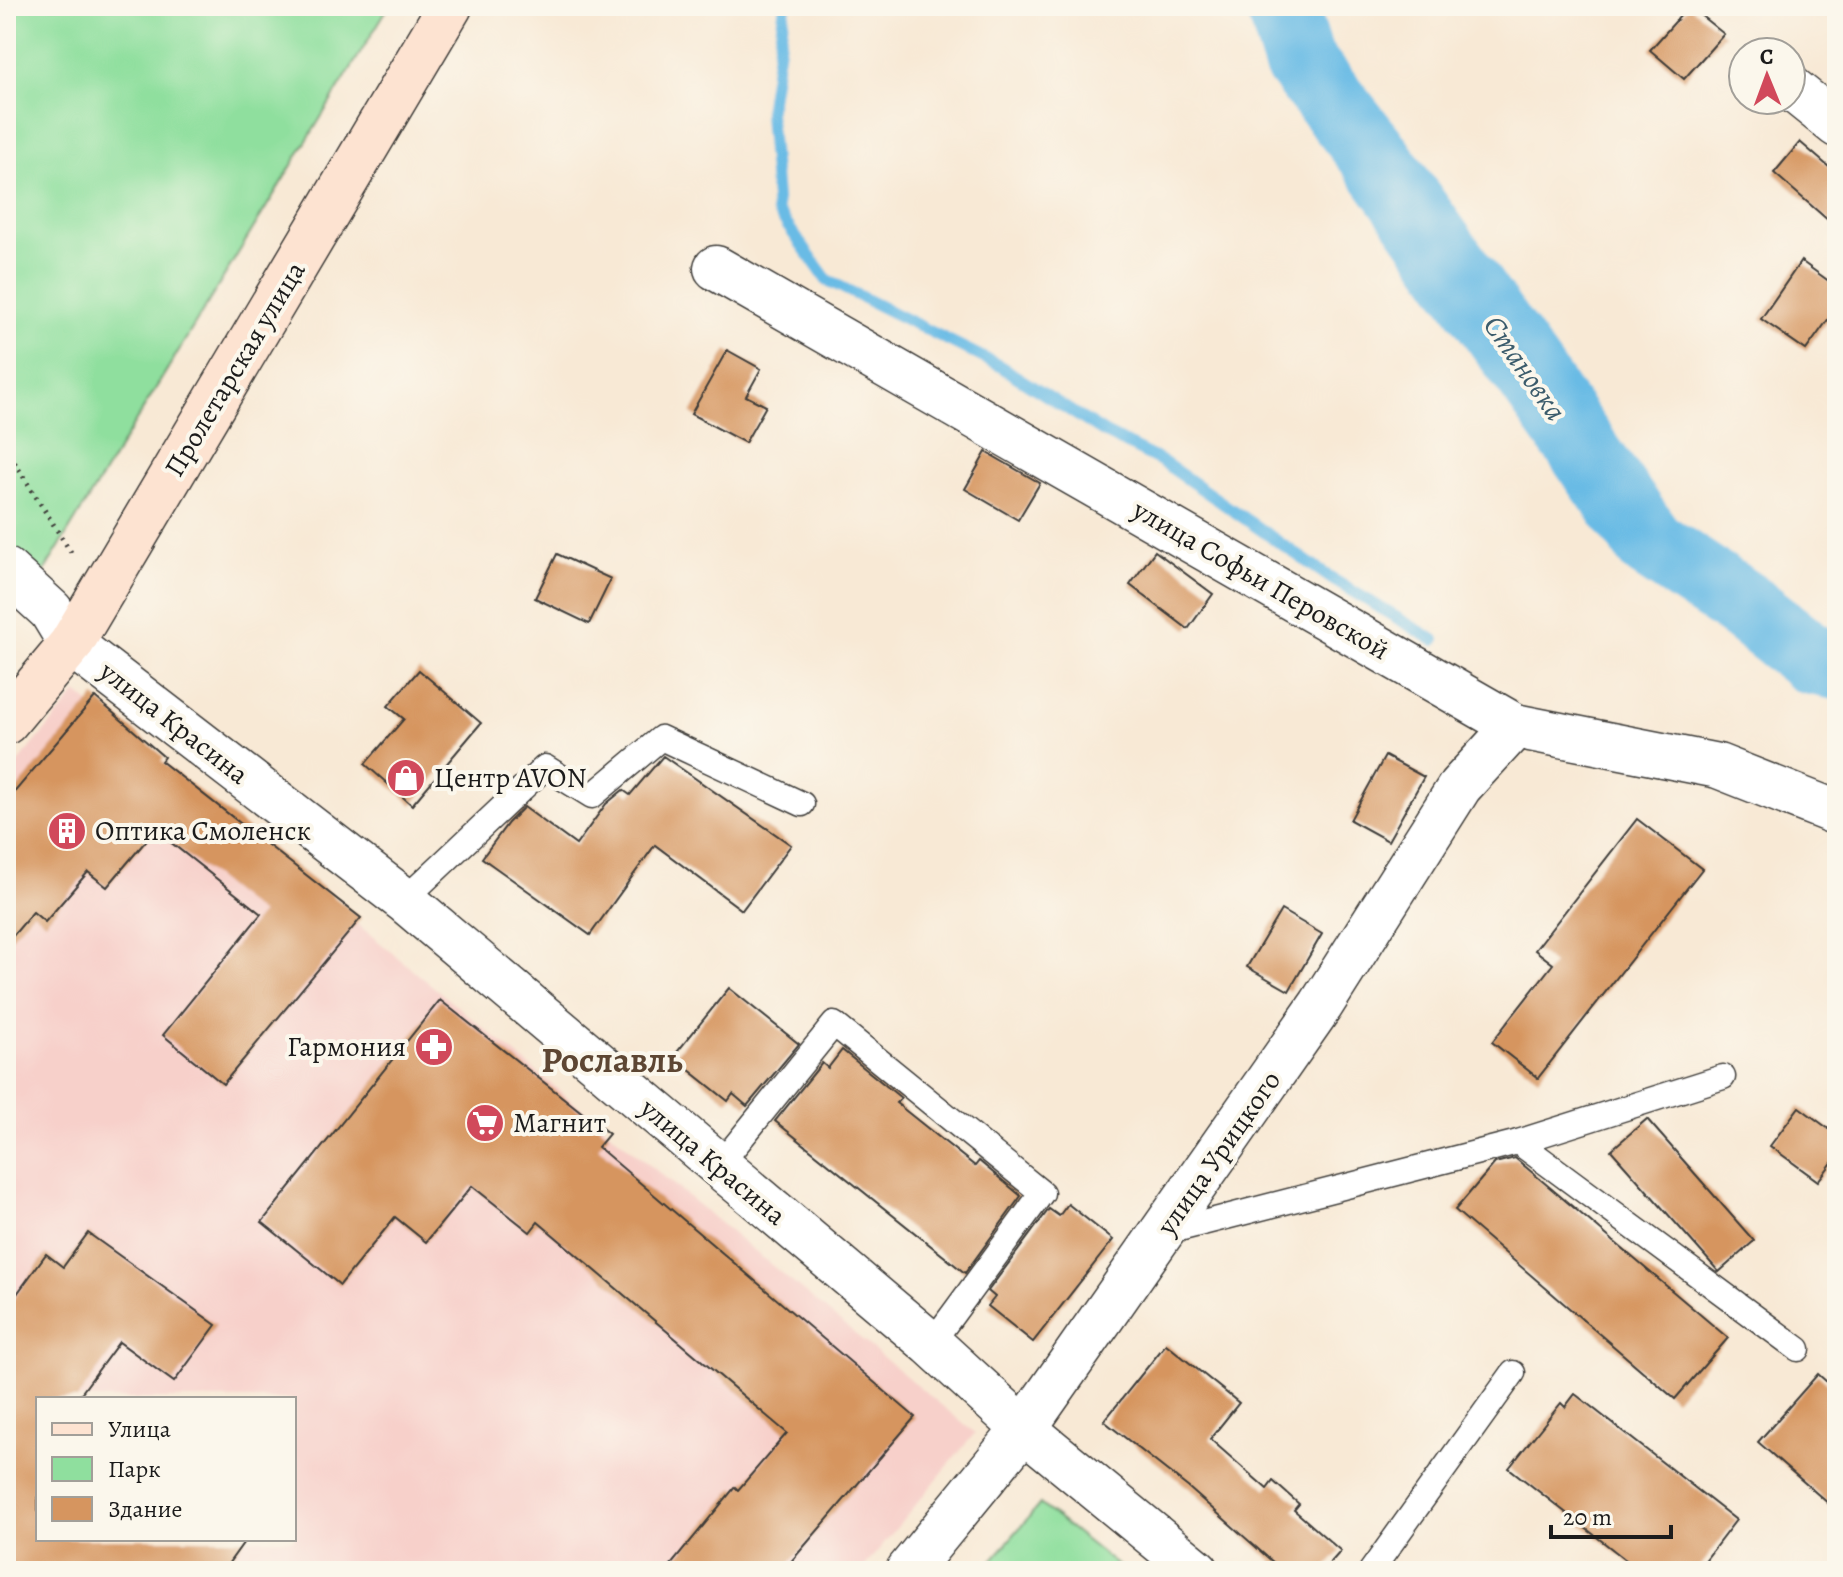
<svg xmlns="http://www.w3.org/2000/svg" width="1843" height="1577" font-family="Alegreya,serif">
<rect width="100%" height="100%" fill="#fbf7ec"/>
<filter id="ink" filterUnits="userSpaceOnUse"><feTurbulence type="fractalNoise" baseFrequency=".0125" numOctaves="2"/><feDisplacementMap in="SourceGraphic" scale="16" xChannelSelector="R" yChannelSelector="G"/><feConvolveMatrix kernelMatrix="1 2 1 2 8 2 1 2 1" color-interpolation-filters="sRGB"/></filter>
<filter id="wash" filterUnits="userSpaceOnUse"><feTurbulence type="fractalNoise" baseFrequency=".006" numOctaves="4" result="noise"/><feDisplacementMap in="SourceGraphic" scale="32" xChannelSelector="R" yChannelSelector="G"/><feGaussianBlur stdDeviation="1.8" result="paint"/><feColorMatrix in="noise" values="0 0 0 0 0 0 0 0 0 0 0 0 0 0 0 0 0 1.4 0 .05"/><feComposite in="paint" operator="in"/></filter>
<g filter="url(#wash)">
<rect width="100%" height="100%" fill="#f8e9d5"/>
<path fill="#f7d0ca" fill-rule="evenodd" d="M 77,693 L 975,1433 L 861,1571 L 6,1571 L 6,777 ZM 38,1399 L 294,1399 L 294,1539 L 38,1539 Z"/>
<g fill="#8fdf9e" stroke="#567e5d" stroke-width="2">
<path d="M 6,6 L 389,6 L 37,583 L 6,558 Z"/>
<path d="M 1040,1504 L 1124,1571 L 983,1571 Z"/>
</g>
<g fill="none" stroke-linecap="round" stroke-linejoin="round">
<path stroke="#69bbe5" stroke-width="12" d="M 785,6 L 769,113 L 777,211 L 827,280 L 1000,366 L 1105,433 L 1163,462 L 1332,579 L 1434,640"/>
<path stroke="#69bbe5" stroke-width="72" d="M 1282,6 L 1299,61 L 1371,151 L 1650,544 L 1744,606 L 1812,659 L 1837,664"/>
</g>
<g id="blocks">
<g fill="#d6955f">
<path d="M 1689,6 L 1724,34 L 1684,79 L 1650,50 Z"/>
<path d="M 1800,142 L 1837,174 L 1837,228 L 1774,173 Z"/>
<path d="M 1801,261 L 1837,287 L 1837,307 L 1806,350 L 1761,319 Z"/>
<path d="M 727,350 L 761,369 L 746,396 L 766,406 L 745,443 L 691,414 Z"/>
<path d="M 986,452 L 1040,483 L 1018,520 L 965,489 Z"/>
<path d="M 1155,551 L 1213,594 L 1188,629 L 1130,585 Z"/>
<path d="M 557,554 L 611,579 L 589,624 L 535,598 Z"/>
<path d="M 419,670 L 481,723 L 412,805 L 365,764 L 404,719 L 388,706 Z"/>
<path d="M 95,697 L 164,757 L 161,761 L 361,918 L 223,1084 L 163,1035 L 261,914 L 155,830 L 107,887 L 88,872 L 45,922 L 33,912 L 6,944 L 6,802 Z"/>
<path d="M 663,756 L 791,845 L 742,910 L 655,845 L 590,935 L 482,858 L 508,823 L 524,807 L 576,845 L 606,804 L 623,790 L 630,795 Z"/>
<path d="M 1385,756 L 1424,777 L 1388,841 L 1350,820 Z"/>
<path d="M 1637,819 L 1702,869 L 1538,1078 L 1492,1042 L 1553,964 L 1535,950 Z"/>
<path d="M 1281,910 L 1322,934 L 1289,991 L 1247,967 Z"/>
<path d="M 729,988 L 799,1044 L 747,1106 L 733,1094 L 728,1101 L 673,1057 Z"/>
<path d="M 440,1000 L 609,1134 L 598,1147 L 915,1417 L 783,1571 L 666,1571 L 735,1487 L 738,1490 L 787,1433 L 538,1222 L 530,1232 L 472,1186 L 426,1242 L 395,1217 L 340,1285 L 262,1222 Z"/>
<path d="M 842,1050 L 901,1098 L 896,1103 L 975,1166 L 979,1161 L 1021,1196 L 965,1273 L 775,1121 L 822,1063 L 828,1068 Z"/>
<path d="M 1799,1107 L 1837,1135 L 1837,1156 L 1818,1181 L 1770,1146 Z"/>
<path d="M 1647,1119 L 1754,1241 L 1719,1272 L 1611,1150 Z"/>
<path d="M 1515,1158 L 1728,1338 L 1675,1399 L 1455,1210 L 1495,1163 Z"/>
<path d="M 1068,1204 L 1113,1240 L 1033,1342 L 988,1306 L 995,1297 L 988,1291 L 1049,1209 L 1059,1216 Z"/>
<path d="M 88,1233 L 216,1325 L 174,1382 L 119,1342 L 77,1399 L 38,1399 L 38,1539 L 246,1539 L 223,1571 L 6,1571 L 6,1309 L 46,1254 L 63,1267 Z"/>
<path d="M 1166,1344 L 1239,1403 L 1210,1439 L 1267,1489 L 1273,1481 L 1299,1504 L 1294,1510 L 1341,1551 L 1323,1571 L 1283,1571 L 1189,1488 L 1104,1421 Z"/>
<path d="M 1818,1374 L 1837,1391 L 1837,1511 L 1758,1442 Z"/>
<path d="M 1575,1394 L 1736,1520 L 1697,1571 L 1640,1571 L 1509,1468 L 1561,1403 L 1565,1407 Z"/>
</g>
</g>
</g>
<g filter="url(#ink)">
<use href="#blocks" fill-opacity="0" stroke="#3d3b38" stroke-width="2"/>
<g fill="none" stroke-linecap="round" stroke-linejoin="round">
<g stroke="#3d3b38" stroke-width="27">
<g id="service">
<path d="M 404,900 L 545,767 L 592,796 L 661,738 L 802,804"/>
<path d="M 1518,1142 L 1723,1077"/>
<path d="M 718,1167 L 834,1024 L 1042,1193 L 931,1344"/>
<path d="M 1164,1233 L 1518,1142 L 1798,1349"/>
<path d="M 1371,1571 L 1513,1373"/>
</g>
</g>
<g stroke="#3d3b38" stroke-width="47">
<g id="minor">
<path d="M 1791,88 L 1837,125"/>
<path d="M 716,268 L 1515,726 L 1718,766 L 1837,813"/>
<path d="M 6,570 L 51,611 L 71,644 L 404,900 L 931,1344 L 1024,1429 L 1197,1571"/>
<path d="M 908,1571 L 1024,1429 L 1321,1005 L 1460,786 L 1515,726"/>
</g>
</g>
<g stroke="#3d3b38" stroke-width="47">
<path id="secondary" d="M 6,722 L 71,644 L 450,6"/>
</g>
<path stroke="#3d3b38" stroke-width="5" stroke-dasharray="2 6" stroke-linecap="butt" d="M 6,449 L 74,557"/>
<use href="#service" stroke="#fff" stroke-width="24"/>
<use href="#minor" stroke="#fff" stroke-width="44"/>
<use href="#secondary" stroke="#fde3d1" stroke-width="44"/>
</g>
</g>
<defs>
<g id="shop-disc" transform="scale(2)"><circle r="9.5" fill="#d1495b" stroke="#fbf7ec"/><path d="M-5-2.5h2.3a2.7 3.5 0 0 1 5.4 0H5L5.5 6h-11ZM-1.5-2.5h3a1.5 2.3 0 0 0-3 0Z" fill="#fff"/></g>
<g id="building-disc" transform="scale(2)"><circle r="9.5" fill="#d1495b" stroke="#fbf7ec"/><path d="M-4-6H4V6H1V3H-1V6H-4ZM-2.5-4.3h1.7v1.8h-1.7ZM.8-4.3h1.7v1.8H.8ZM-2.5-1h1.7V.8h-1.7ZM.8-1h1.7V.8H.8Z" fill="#fff"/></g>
<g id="pharmacy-disc" transform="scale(2)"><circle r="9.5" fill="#d1495b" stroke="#fbf7ec"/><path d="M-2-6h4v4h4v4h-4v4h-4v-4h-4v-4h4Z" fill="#fff"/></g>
<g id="supermarket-disc" transform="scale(2)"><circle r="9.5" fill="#d1495b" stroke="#fbf7ec"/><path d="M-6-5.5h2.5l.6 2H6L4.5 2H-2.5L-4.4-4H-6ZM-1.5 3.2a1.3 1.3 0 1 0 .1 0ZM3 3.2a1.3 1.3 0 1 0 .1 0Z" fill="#fff"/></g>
</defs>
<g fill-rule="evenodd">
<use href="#shop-disc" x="406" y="778"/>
<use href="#building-disc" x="67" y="831"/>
<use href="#pharmacy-disc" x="434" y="1047"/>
<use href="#supermarket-disc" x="485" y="1123"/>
</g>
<g text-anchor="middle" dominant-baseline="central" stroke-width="8" stroke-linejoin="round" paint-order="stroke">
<g font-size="28" fill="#1c1c1c" stroke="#fbf7ec">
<text transform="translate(235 369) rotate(-59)">Пролетарская улица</text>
<text transform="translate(1261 580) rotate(30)">улица Софьи Перовской</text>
<text transform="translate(174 723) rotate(38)">улица Красина</text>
<text transform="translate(1219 1153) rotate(-55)">улица Урицкого</text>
<text transform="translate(713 1162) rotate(40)">улица Красина</text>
</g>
<g font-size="28" fill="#1c1c1c" stroke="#fbf7ec" text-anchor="start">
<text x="434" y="778">Центр AVON</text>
<text x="95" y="831">Оптика Смоленск</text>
<text x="406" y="1047" text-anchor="end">Гармония</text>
<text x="513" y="1123">Магнит</text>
</g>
<g font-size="30" font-style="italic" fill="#3b5c6c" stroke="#fbf7ec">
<text transform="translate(1525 368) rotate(55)">Становка</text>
</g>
<g font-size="36" font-weight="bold" fill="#5d4633" stroke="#fbf7ec">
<text x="612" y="1059">Рославль</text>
</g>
</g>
<rect width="1843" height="1577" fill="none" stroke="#fbf7ec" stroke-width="32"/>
<rect x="36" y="1397" width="260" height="144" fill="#fbf7ec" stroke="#a29f99" stroke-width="2"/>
<rect x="52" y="1423" width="40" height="12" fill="#fde3d1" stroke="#a29f99" stroke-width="2"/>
<text x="108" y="1437" font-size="24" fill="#1c1c1c">Улица</text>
<rect x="52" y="1457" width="40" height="24" fill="#8fdf9e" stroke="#a29f99" stroke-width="2"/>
<text x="108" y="1477" font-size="24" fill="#1c1c1c">Парк</text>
<rect x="52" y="1497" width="40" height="24" fill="#d6955f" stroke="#a29f99" stroke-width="2"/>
<text x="108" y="1517" font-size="24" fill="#1c1c1c">Здание</text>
<g transform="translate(1767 76) rotate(359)"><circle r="38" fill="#fbf7ec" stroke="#a29f99" stroke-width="2"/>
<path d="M0-6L14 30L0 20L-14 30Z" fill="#d1495b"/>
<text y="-12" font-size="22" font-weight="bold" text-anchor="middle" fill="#1c1c1c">С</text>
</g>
<path d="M1551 1525v12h120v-12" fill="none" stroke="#1c1c1c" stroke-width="4"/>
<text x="1563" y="1525" font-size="24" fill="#1c1c1c" stroke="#fbf7ec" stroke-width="6" paint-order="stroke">20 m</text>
</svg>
